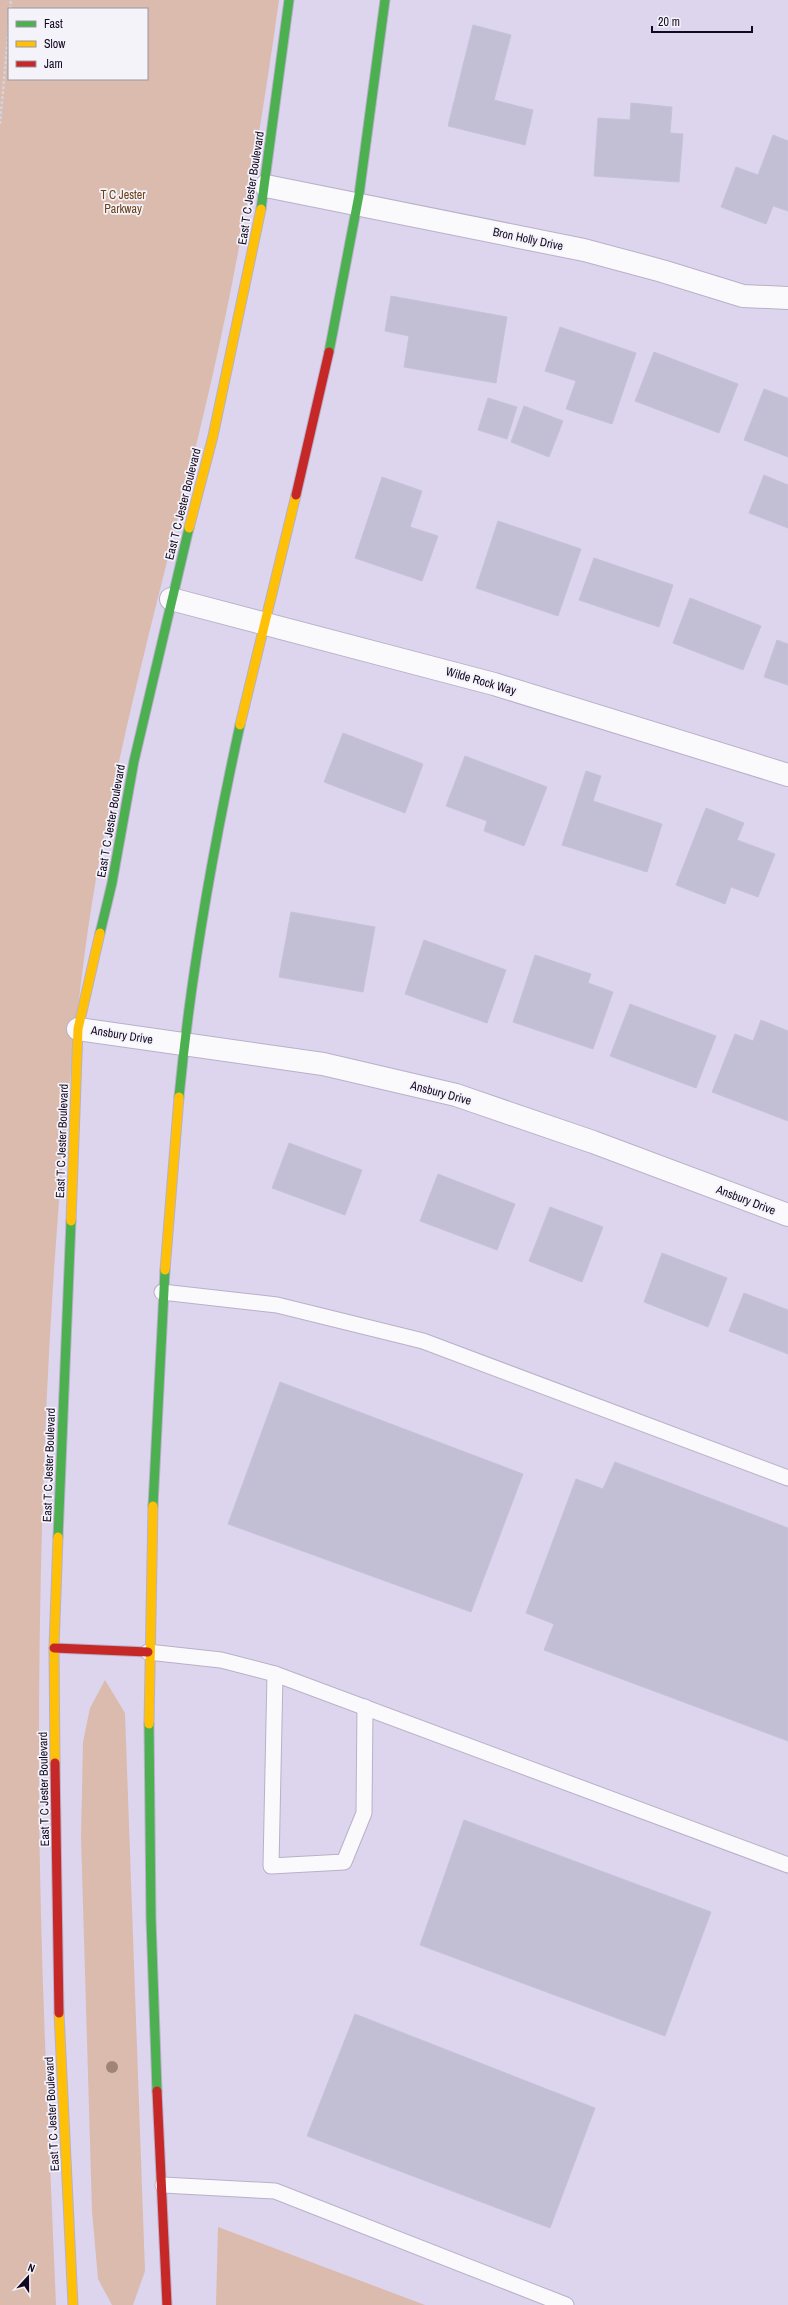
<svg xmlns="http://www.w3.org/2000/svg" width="788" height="2305" font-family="'Archivo Narrow',sans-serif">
<rect width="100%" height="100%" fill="#dcd5ed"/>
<g fill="#dbbbae" fill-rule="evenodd">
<path d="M 0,0 L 279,0 C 259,143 235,285 201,425 C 159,600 109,772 85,951 C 49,1228 38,1511 39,1791 C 40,1962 49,2134 56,2305 L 0,2305 ZM 9,9 L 147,9 L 147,79 L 9,79 Z"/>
<path d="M 105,1680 L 125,1713 L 145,2271 L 133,2305 L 112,2305 L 98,2279 L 92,2211 L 81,1837 L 83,1742 L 90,1708 Z"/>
<path d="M 218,2227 L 425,2305 L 216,2305 Z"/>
</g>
<g fill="#c2bfd5" stroke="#c4c2da">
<path d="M 473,25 L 511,35 L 494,100 L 533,110 L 525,145 L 448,126 Z"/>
<path d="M 631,103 L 672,107 L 670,133 L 683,134 L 679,182 L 594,176 L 598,118 L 630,120 Z"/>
<path d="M 773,135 L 788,141 L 788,211 L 773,206 L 766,224 L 721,207 L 736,167 L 758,175 Z"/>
<path d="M 391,296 L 507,317 L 496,383 L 404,367 L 409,336 L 385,331 Z"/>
<path d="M 560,327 L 636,353 L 612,424 L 566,409 L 576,381 L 545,371 Z"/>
<path d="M 654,352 L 738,384 L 719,433 L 635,401 Z"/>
<path d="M 764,389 L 788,398 L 788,457 L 744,440 Z"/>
<path d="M 488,398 L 517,407 L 507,439 L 478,430 Z"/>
<path d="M 524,406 L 563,421 L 549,457 L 511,442 Z"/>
<path d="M 764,475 L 788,485 L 788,528 L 749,513 Z"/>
<path d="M 382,477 L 422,491 L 410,527 L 438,536 L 422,581 L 355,558 Z"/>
<path d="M 498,521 L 581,549 L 558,616 L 476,588 Z"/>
<path d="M 594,558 L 673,585 L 659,627 L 579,600 Z"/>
<path d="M 690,598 L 761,626 L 743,670 L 673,643 Z"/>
<path d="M 777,640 L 788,644 L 788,685 L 764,677 Z"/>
<path d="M 343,733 L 423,764 L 405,813 L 324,782 Z"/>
<path d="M 465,756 L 547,787 L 524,846 L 484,831 L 487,821 L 446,806 Z"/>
<path d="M 586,771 L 601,776 L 593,801 L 662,824 L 647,872 L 562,845 Z"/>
<path d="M 706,808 L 744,823 L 737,840 L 775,854 L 758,897 L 731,887 L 725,904 L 676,885 Z"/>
<path d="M 291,912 L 375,927 L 363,992 L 279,977 Z"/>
<path d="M 424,940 L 506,970 L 487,1023 L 405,994 Z"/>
<path d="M 535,955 L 591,974 L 588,983 L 613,992 L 593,1049 L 513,1022 Z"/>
<path d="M 630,1004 L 716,1036 L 696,1088 L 610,1056 Z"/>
<path d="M 761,1020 L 788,1031 L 788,1121 L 712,1092 L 735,1034 L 753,1041 Z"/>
<path d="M 289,1143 L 362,1170 L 345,1215 L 272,1188 Z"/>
<path d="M 438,1174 L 515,1204 L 497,1250 L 420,1221 Z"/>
<path d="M 550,1207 L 603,1227 L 582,1282 L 529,1261 Z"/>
<path d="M 662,1253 L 727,1278 L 708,1327 L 644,1302 Z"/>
<path d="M 744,1293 L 788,1310 L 788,1354 L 729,1331 Z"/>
<path d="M 280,1382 L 523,1474 L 471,1612 L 228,1524 Z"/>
<path d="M 615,1462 L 788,1528 L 788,1741 L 544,1650 L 554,1624 L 526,1613 L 576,1479 L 603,1489 Z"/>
<path d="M 464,1820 L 711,1912 L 665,2036 L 420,1945 Z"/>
<path d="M 355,2014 L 595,2108 L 550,2228 L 307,2136 Z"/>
</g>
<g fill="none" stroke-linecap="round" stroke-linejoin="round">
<g stroke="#b9b0c9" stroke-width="17">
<g id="lane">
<path d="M 162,1292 L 277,1305 L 423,1341 L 788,1478"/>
<path d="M 148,1652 L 221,1660 L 275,1674 L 788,1865"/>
<path d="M 275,1674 L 271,1866 L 344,1862 L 364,1813 L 365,1707"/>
<path d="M 163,2185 L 275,2191 L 566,2305"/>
</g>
</g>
<g stroke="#b9b0c9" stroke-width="24">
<g id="street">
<path d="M 266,186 L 584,250 L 662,271 L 743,296 L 788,298"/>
<path d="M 171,599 L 494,684 L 788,775"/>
<path d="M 78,1029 L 323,1064 L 456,1095 L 593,1142 L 788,1215"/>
</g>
</g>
<g stroke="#b9b0c9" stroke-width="11">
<g id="fast">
<path d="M 261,209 L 289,0"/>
<path d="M 329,352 L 359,195 L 385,0"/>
<path d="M 100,933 L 112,883 L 134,761 L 189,528"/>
<path d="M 179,1097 C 191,971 213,848 240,725"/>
<path d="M 153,1506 L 165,1270"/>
<path d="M 58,1537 L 71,1221"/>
<path d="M 149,1724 L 151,1919 L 157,2091"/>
</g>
</g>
<g stroke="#b9b0c9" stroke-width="11">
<g id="slow">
<path d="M 189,528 L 213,436 L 261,209"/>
<path d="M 240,725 L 296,495"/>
<path d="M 71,1221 L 78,1029 L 100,933"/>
<path d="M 165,1270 L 179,1097"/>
<path d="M 149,1724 L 153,1506"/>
<path d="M 55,1763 L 54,1648 L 58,1537"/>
<path d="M 59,2013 L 73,2305"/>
</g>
</g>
<g stroke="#b9b0c9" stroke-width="11">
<g id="jam">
<path d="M 296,495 L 329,352"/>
<path d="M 54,1648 L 148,1652"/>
<path d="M 55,1763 L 59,2013"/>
<path d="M 157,2091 L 167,2305"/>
</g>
</g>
<g stroke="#d5d2da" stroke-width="2.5" stroke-dasharray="3 2" stroke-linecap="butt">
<path d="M 10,9 L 11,0"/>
<path d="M 0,124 L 9,24"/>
</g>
<use href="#lane" stroke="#faf9fc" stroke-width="15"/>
<use href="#street" stroke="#faf9fc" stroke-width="22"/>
<use href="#fast" stroke="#4caf50" stroke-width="9"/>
<use href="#slow" stroke="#ffc107" stroke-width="9"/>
<use href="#jam" stroke="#c62828" stroke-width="9"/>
</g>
<circle fill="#9f8477" cx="112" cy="2067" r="6"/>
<g text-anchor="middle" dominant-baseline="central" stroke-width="3.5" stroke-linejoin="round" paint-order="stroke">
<g font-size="12" fill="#130822" stroke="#f5f3fa">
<text transform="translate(251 188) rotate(-81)">East T C Jester Boulevard</text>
<text transform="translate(528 239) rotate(12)">Bron Holly Drive</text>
<text transform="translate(183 504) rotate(-76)">East T C Jester Boulevard</text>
<text transform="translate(481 681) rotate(16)">Wilde Rock Way</text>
<text transform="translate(111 821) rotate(-80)">East T C Jester Boulevard</text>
<text transform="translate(122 1035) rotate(9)">Ansbury Drive</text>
<text transform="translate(441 1093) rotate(15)">Ansbury Drive</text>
<text transform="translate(62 1141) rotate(-88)">East T C Jester Boulevard</text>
<text transform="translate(746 1200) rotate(21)">Ansbury Drive</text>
<text transform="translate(49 1465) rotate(-88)">East T C Jester Boulevard</text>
<text transform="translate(44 1789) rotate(-91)">East T C Jester Boulevard</text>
<text transform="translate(52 2114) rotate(-93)">East T C Jester Boulevard</text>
</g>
<g font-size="12" fill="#6d4117" stroke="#f5f3fa">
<text x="123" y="195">T C Jester<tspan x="123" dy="14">Parkway</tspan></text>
</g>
</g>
<rect x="8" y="8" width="140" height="72" fill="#f5f3fa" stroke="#9b95a4"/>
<rect x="16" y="21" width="20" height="6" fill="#4caf50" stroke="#9b95a4"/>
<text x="44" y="28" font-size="12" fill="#130822">Fast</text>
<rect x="16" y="41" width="20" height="6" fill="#ffc107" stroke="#9b95a4"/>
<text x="44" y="48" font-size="12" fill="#130822">Slow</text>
<rect x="16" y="61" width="20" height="6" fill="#c62828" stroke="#9b95a4"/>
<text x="44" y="68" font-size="12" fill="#130822">Jam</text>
<g transform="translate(28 2277) rotate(21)" stroke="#f5f3fa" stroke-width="3" paint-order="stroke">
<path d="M0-3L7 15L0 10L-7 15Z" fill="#130822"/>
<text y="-6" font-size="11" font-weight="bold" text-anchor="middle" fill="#130822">N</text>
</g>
<path d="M652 26v6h100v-6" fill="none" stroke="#130822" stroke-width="2"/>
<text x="658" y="26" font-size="12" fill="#130822" stroke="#f5f3fa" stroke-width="3" paint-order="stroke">20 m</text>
</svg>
